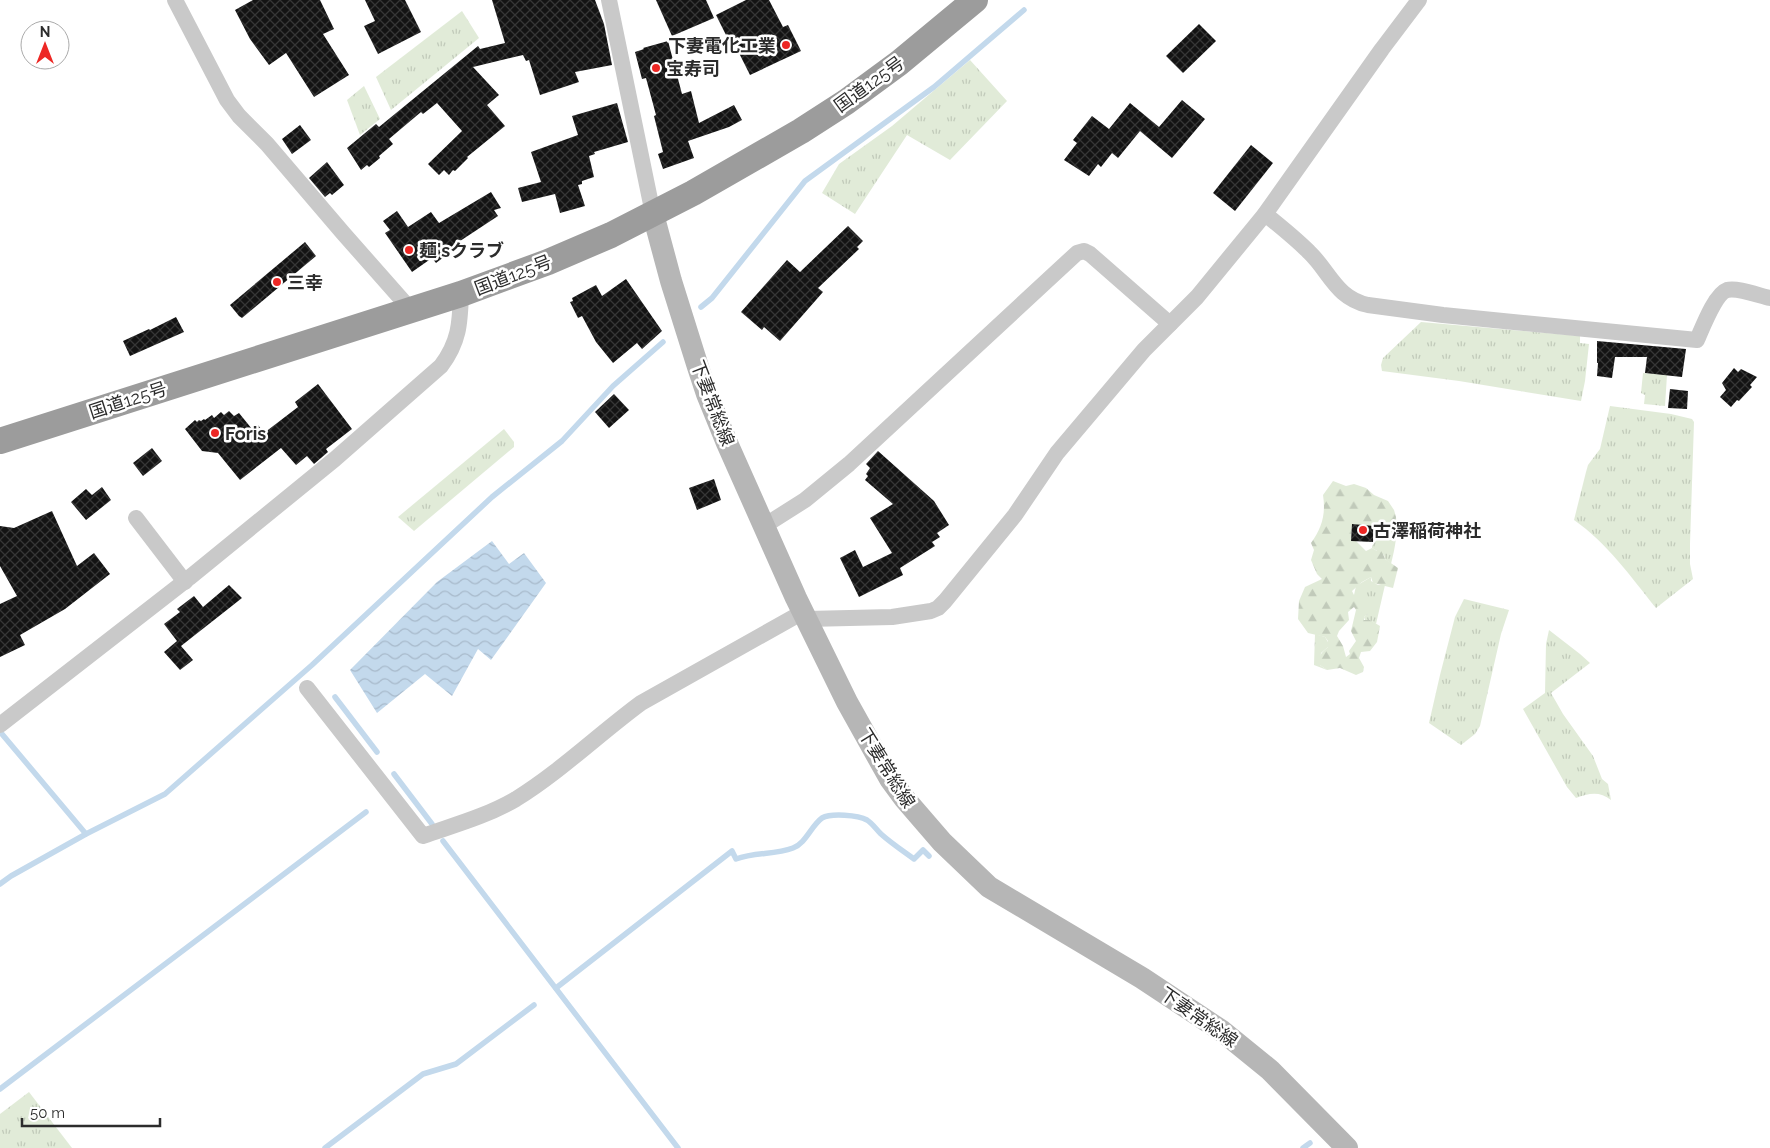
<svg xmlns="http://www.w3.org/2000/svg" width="1770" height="1148" font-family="Raleway,'Noto Sans JP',sans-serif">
<defs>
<pattern id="grass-tufts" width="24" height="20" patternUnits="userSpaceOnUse" patternTransform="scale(1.25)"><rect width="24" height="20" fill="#e1ebd8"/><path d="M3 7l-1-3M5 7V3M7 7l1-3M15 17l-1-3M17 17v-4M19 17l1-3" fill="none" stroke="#c1caba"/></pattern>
<pattern id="forest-firs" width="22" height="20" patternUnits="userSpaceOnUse" patternTransform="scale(1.25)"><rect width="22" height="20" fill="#e1ebd8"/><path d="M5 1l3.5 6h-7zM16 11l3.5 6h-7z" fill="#c1caba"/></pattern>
<pattern id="water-waves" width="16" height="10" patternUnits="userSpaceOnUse" patternTransform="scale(1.25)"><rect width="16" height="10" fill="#c3d9ec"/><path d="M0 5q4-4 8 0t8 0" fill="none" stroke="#a8bacb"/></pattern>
<pattern id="building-cross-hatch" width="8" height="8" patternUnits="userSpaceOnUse" patternTransform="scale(1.25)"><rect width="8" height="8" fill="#131313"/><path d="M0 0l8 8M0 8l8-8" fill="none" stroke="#363636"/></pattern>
</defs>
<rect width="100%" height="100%" fill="#fff"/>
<g fill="url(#grass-tufts)">
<path d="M 462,11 L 479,38 L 391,110 L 376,77 Z"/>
<path d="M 970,60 L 1007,101 L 950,160 L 907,135 L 855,214 L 822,193 L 839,164 L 892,126 Z"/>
<path d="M 364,86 L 380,119 L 360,135 L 347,100 Z"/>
<path d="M 1421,322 L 1580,336 L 1580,343 L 1589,344 L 1585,381 L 1581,401 L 1459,381 L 1382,371 L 1381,365 L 1383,358 Z"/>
<path d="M 1643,373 L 1667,375 L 1665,406 L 1644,404 L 1645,395 L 1641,393 Z"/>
<path d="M 1610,406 L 1671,414 L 1692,419 L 1694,422 L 1690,544 L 1690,564 L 1693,579 L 1656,608 C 1631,577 1607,543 1574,520 L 1586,472 L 1588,465 L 1600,449 Z"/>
<path d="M 504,429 L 514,442 L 514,447 L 414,531 L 398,517 Z"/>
<path d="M 1396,517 C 1398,533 1395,548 1391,564 L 1385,559 L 1384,555 L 1372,548 L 1372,546 L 1378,538 L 1381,540 L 1392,538 L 1394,535 Z"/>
<path d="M 1371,577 L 1371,581 L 1378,585 L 1385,585 L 1376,624 L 1370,620 L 1365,620 L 1364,617 L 1368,614 L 1354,595 L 1356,586 Z"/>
<path d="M 1464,599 L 1509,610 L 1501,634 L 1480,726 L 1475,734 L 1461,745 L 1429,723 L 1440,675 L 1455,617 Z"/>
<path d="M 1549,630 L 1580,654 L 1590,663 L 1551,693 L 1563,714 L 1593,756 L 1602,779 L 1608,784 L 1611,800 C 1600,791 1589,793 1576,798 L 1567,787 L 1523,709 L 1545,693 L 1546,644 Z"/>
<path d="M 1315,634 L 1325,637 L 1328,642 L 1328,647 L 1321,653 L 1320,665 L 1327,670 L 1314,665 Z"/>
<path d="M 29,1092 L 72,1148 L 0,1148 L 0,1114 Z"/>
</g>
<path fill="url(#forest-firs)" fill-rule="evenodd" d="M 1333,481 L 1346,486 L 1354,484 L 1366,488 L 1374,495 L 1388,501 L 1394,510 L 1396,517 L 1394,535 L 1392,538 L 1381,540 L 1374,535 L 1374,526 L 1352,525 L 1351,541 L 1356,541 L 1366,551 L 1372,548 L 1377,551 L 1382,551 L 1385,559 L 1398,568 L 1393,588 L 1373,583 L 1371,577 L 1362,582 L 1352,591 L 1354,595 L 1360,595 L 1367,600 L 1368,614 L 1364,617 L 1364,620 L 1370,620 L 1380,626 L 1377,642 L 1370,651 L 1361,652 L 1359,658 L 1364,667 L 1363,672 L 1356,675 L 1340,668 L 1327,670 L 1320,665 C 1318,656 1321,653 1328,647 L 1328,641 L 1325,637 L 1308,633 L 1298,619 L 1299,601 L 1305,587 L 1322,579 L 1317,574 L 1311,560 L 1314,550 L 1311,543 C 1322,528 1326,514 1323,495 ZM 1354,607 L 1356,610 L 1351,631 L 1356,641 L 1349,651 L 1350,654 L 1346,657 L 1343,646 L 1337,636 L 1339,631 L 1349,620 L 1348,612 Z"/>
<path fill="url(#water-waves)" d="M 492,541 L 509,564 L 524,553 L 546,583 L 491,660 L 478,649 L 452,696 L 425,674 L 377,713 L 350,670 L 437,582 Z"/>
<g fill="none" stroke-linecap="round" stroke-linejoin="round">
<g stroke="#c3d9ec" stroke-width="5.5">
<path d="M 701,307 L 712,298 L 805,181 L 934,87 L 1024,10"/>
<path d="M 335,697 L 377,752"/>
<path d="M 2,734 L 86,834"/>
<path d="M 394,774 L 432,824"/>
<path d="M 443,841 L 678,1148"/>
<path d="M 0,884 L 11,876 L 86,834 L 165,794 L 312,665 L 492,497 L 562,441 L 613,386 L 663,342"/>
<path d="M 556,988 L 732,851 L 736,859 C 755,852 775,855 793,848 C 806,843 811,826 822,818 C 831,813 858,815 867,820 C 872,823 876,829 881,834 C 891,843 903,851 914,859 L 923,850 L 929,856"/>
<path d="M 0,1089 L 366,812"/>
<path d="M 325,1148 L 423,1074 L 456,1064 L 534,1005"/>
<path d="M 1303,1148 L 1310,1143"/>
</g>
</g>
<g fill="url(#building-cross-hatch)">
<path d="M 253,0 L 320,0 L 334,29 L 323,34 L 349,75 L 314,97 L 286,53 L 269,65 L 250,39 L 235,10 Z"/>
<path d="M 365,0 L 405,0 L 421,32 L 378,54 L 364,26 L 375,21 Z"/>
<path d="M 492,0 L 595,0 L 604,24 L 612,65 L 575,72 L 579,82 L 540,95 L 529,60 L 526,61 L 523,55 L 473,67 L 499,95 L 487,105 L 505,126 L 467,157 L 468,158 L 455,171 L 453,170 L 449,175 L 444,170 L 439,175 L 428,164 L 462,131 L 437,103 L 423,114 L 421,112 L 389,139 L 393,144 L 379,156 L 380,158 L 369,167 L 367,165 L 361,170 L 347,148 L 376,124 L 379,127 L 478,46 L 480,49 L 505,43 Z"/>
<path d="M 656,0 L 706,0 L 714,18 L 672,36 Z"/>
<path d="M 746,0 L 769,0 L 783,27 L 788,25 L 801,51 L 750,75 L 739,53 L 736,55 L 716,15 Z"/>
<path d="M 1199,24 L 1216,41 L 1183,73 L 1166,56 Z"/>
<path d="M 668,41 L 682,94 L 691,91 L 699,123 L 734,105 L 742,120 L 729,127 L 688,141 L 694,158 L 663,169 L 658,154 L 663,152 L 654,116 L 656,115 L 646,78 L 642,79 L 635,52 L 644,49 L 643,48 Z"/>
<path d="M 1182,100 L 1205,119 L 1172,158 L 1140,131 L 1118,158 L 1112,153 L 1101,167 L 1098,164 L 1089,176 L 1064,160 L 1077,143 L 1073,140 L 1092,116 L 1109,129 L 1130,103 L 1159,127 Z"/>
<path d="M 617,103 L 628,142 L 594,152 L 595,154 L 589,156 L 594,177 L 582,181 L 582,184 L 578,185 L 585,206 L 560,213 L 555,194 L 522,202 L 518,188 L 541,182 L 531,152 L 578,135 L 572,116 Z"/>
<path d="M 300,125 L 311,140 L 292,154 L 282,139 Z"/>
<path d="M 1251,145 L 1273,163 L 1235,211 L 1213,193 Z"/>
<path d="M 327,162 L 344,185 L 332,195 L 330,193 L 325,197 L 309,178 Z"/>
<path d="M 491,192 L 501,208 L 494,210 L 498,216 L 454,245 L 456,248 L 436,263 L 432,258 L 412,272 L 385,233 L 390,230 L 383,221 L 397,211 L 408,227 L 431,212 L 439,223 Z"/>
<path d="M 848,226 L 863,241 L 857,247 L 859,249 L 818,288 L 823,292 L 780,341 L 764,327 L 762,330 L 741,312 L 787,260 L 800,272 Z"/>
<path d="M 305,242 L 316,256 L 242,318 L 239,316 L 230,305 Z"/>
<path d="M 626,279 L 662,331 L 642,349 L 637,343 L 613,363 L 596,342 L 582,316 L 578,318 L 570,302 L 573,301 L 572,298 L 596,285 L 602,296 Z"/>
<path d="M 176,317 L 184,332 L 130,356 L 123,341 L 149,329 L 150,330 Z"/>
<path d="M 1597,341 L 1686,349 L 1682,377 L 1645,373 L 1647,357 L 1615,357 L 1612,378 L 1597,376 L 1598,363 L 1597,363 Z"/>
<path d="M 1734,368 L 1738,372 L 1741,369 L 1757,377 L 1750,385 L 1752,387 L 1739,401 L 1737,400 L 1731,407 L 1720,397 L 1726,390 L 1722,383 Z"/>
<path d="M 318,384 L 352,429 L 326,449 L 328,452 L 314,464 L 307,456 L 296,465 L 281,448 L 240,480 L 218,453 L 202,451 L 185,429 L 195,420 L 197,422 L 199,420 L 201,421 L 204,419 L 205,420 L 212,415 L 214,418 L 221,412 L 224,415 L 229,411 L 234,416 L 239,413 L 252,429 L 258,425 L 264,433 L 298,407 L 295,402 Z"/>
<path d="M 1670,389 L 1688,391 L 1687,409 L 1668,408 Z"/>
<path d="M 614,394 L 629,410 L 609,428 L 595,412 Z"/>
<path d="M 152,448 L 162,461 L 143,476 L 133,463 Z"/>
<path d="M 878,451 L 934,501 L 949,525 L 937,533 L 940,537 L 932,542 L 935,546 L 900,568 L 903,575 L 859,597 L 840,558 L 855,550 L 863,567 L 892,553 L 870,518 L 893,504 L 865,480 L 868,476 L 866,474 L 870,468 L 866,464 Z"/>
<path d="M 714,479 L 721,500 L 697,510 L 689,488 Z"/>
<path d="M 102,487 L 111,500 L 86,520 L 71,502 L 86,489 L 92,495 Z"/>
<path d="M 52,511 L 77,566 L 94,553 L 110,574 L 65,609 L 20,635 L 25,645 L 0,657 L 0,604 L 17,596 L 0,566 L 0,526 L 14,528 Z"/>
<path d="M 1352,524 L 1374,526 L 1373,542 L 1351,541 Z"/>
<path d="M 229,585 L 242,598 L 181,646 L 193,660 L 180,670 L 164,652 L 177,641 L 180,645 L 164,624 L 180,612 L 177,609 L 194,596 L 203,607 Z"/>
</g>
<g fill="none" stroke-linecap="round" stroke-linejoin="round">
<g stroke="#c9c9c9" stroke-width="16">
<path d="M 175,0 L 227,100 L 239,116 L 267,144 L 343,233 L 411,310"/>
<path d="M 609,0 L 653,214"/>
<path d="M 1265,214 C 1280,226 1295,238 1309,252 C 1330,272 1336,298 1368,305 L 1443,315 L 1697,340 C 1702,329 1715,294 1727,290 C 1737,287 1760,296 1770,298"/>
<path d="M 136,518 L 185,582"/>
<path d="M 764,526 L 805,500 L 849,464 L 1077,253 L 1084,251 L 1090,254 L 1170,324"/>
<path d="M 807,619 L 892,617 L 931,611 L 938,608 L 945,601 L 1015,515 L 1057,453 L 1144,350 L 1197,297 L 1265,214 L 1382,49 L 1419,0"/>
<path d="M 307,688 L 423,836 C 454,825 487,816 516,799 C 561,771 599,734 641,703 L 803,612"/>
<path d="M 0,725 L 189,578 L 335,459 L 441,366 C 459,342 460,324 461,294"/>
</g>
<path stroke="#b6b6b6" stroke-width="22" d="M 653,214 L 671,281 L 698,367 L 707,394 L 727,443 L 796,598 L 847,702 L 890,779 L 904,798 L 942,842 L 989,887 L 1142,978 L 1222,1031 L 1270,1070 L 1347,1148"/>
<path stroke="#9c9c9c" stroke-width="26" d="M 0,441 L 461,294 L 548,262 L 611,235 L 693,193 L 801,131 L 846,102 L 899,63 L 975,0"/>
</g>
<g fill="#ed2724" stroke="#fff" stroke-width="2">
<circle cx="786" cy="45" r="5"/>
<circle cx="656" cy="68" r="5"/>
<circle cx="409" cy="250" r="5"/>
<circle cx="277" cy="282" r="5"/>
<circle cx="215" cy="433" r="5"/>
<circle cx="1363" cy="530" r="5"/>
</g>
<g text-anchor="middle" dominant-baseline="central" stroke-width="5" stroke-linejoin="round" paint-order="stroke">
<g font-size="18" font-weight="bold" fill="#2c2c2c" stroke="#fff" text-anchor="start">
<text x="776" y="45" text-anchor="end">下妻電化工業</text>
<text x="666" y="68">宝寿司</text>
<text x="419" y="250">麺'sクラブ</text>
<text x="287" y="282">三幸</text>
<text x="225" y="433">Foris</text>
<text x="1373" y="530">古澤稲荷神社</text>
</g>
<g font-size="18" fill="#2c2c2c" stroke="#fff">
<text transform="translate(869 84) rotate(-36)">国道125号</text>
<text transform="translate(513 275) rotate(-21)">国道125号</text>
<text transform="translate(128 400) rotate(-18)">国道125号</text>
<text transform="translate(713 403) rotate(69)">下妻常総線</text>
<text transform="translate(887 768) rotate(58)">下妻常総線</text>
<text transform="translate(1199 1017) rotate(35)">下妻常総線</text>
</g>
</g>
<g transform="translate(45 45)"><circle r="24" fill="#ffffff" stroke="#ababab"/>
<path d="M0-4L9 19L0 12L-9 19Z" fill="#ed2724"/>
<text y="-8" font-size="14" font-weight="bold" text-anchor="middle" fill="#2c2c2c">N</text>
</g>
<path d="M22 1118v8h138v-8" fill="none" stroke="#2c2c2c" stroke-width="2.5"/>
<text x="30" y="1118" font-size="15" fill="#2c2c2c" stroke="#ffffff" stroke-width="4" paint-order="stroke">50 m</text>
</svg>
